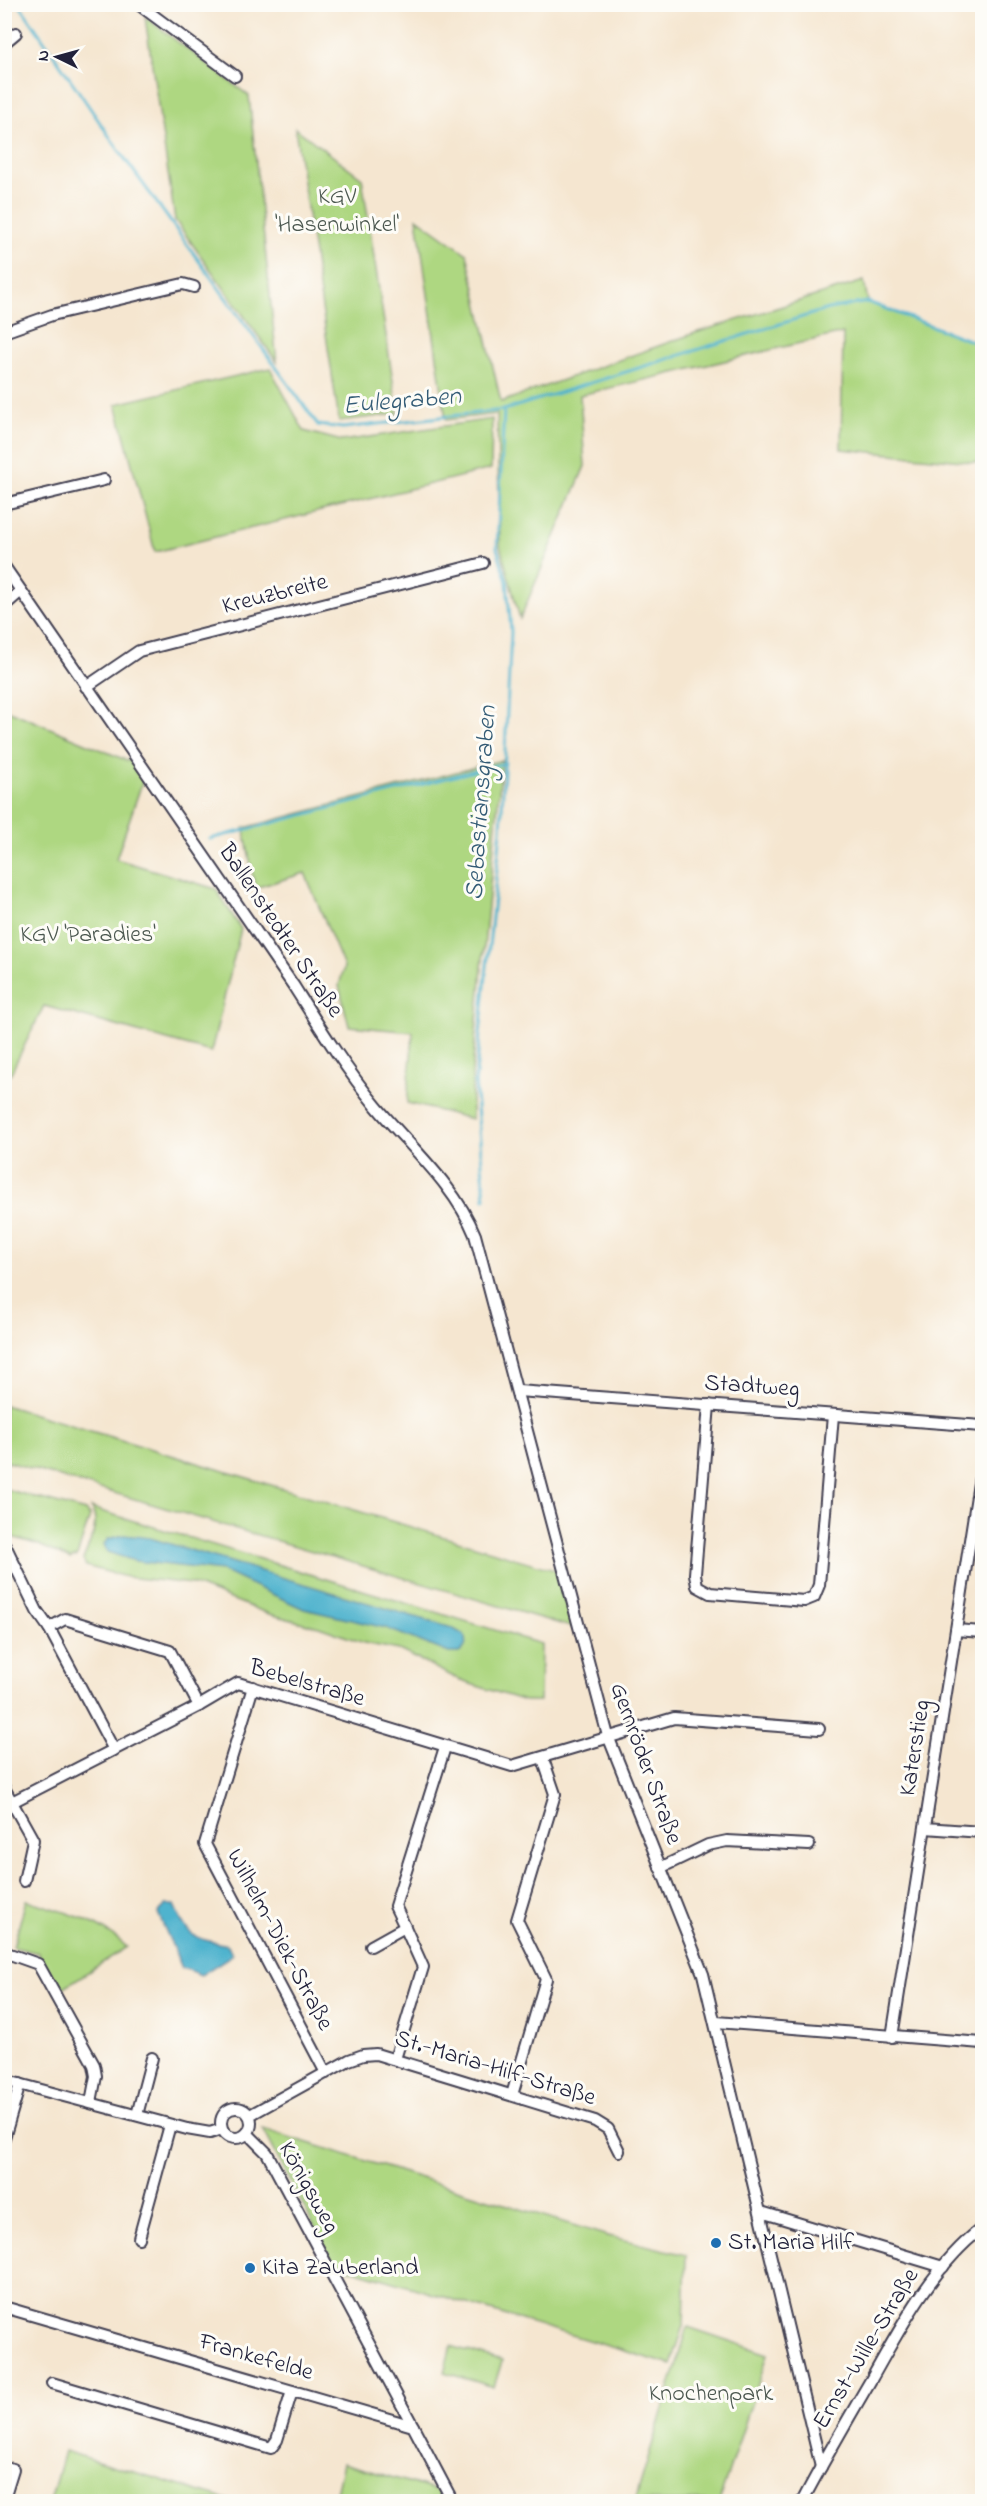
<svg xmlns="http://www.w3.org/2000/svg" width="987" height="2506" font-family="'Indie Flower',sans-serif">
<rect width="100%" height="100%" fill="#fdfcf7"/>
<filter id="ink" filterUnits="userSpaceOnUse"><feTurbulence type="fractalNoise" baseFrequency=".0167" numOctaves="2"/><feDisplacementMap in="SourceGraphic" scale="12" xChannelSelector="R" yChannelSelector="G"/><feConvolveMatrix kernelMatrix="1 2 1 2 8 2 1 2 1" color-interpolation-filters="sRGB"/></filter>
<filter id="wash" filterUnits="userSpaceOnUse"><feTurbulence type="fractalNoise" baseFrequency=".008" numOctaves="4" result="noise"/><feDisplacementMap in="SourceGraphic" scale="24" xChannelSelector="R" yChannelSelector="G"/><feGaussianBlur stdDeviation="1.35" result="paint"/><feColorMatrix in="noise" values="0 0 0 0 0 0 0 0 0 0 0 0 0 0 0 0 0 1.4 0 .05"/><feComposite in="paint" operator="in"/></filter>
<g filter="url(#wash)">
<rect width="100%" height="100%" fill="#f5e6d0"/>
<g fill="#aed781" stroke="#687c5e" stroke-width="1.5">
<path d="M 145,17 L 249,96 L 277,362 L 175,220 Z"/>
<path d="M 295,128 L 362,178 L 398,414 L 339,421 Z"/>
<path d="M 417,218 L 467,254 L 501,402 L 695,333 L 864,281 L 868,302 L 982,345 L 982,463 L 841,449 L 843,333 L 580,395 L 585,466 L 520,619 L 500,546 L 497,414 L 446,420 Z"/>
<path d="M 270,368 L 304,431 L 342,441 L 492,419 L 491,469 L 155,552 L 116,404 Z"/>
<path d="M 5,709 L 128,761 L 130,757 L 144,777 L 116,859 L 216,889 L 241,929 L 211,1052 L 44,1006 L 5,1085 Z"/>
<path d="M 502,760 L 472,1072 L 472,1119 L 407,1103 L 413,1032 L 349,1026 L 339,986 L 344,967 L 305,873 L 255,888 L 244,828 Z"/>
<path d="M 4,1405 L 558,1571 L 574,1628 L 5,1461 Z"/>
<path d="M 5,1489 L 85,1511 L 90,1516 L 77,1556 L 70,1559 L 39,1545 L 5,1535 Z"/>
<path d="M 91,1508 L 541,1644 L 540,1701 L 525,1701 L 464,1682 L 399,1650 L 364,1643 L 319,1627 L 269,1614 L 192,1584 L 126,1577 L 86,1566 L 83,1560 C 89,1543 101,1524 91,1508 Z"/>
<path d="M 26,1900 C 65,1912 96,1919 127,1947 L 60,1990 L 38,1953 L 13,1947 Z"/>
<path d="M 263,2129 L 608,2236 L 686,2255 L 684,2326 L 671,2365 L 334,2264 Z"/>
<path d="M 688,2327 L 768,2354 L 719,2501 L 635,2501 Z"/>
<path d="M 451,2346 L 502,2361 L 494,2387 L 444,2372 Z"/>
<path d="M 64,2451 L 232,2501 L 50,2501 Z"/>
<path d="M 343,2463 L 438,2491 L 443,2500 L 334,2501 Z"/>
</g>
<g fill="#4fb3ce" stroke="#386a84" stroke-width="1.5">
<path d="M 124,1535 L 150,1538 L 452,1628 L 464,1635 C 467,1644 466,1648 459,1653 L 449,1653 L 386,1628 L 304,1609 L 222,1571 L 135,1561 L 107,1552 L 104,1544 L 108,1539 Z"/>
<path d="M 166,1905 L 174,1905 C 188,1938 193,1938 228,1945 L 232,1955 L 201,1975 L 182,1968 L 158,1913 Z"/>
</g>
<g fill="none" stroke-linecap="round" stroke-linejoin="round">
<g stroke="#4fb3ce" stroke-width="3">
<path d="M 19,4 L 120,152 L 318,425 L 343,428 L 504,410 L 828,309 L 868,302 L 982,345"/>
<path d="M 210,839 L 505,763"/>
<path d="M 485,1199 L 475,1083 L 501,830 L 511,632 L 507,582 L 497,548 L 504,410"/>
</g>
</g>
</g>
<g filter="url(#ink)">
<g fill="none" stroke-linecap="round" stroke-linejoin="round">
<g stroke="#423f51" stroke-width="14">
<g id="street">
<path d="M 138,4 L 235,76"/>
<path d="M 4,43 L 16,33"/>
<path d="M 4,332 L 52,315 L 183,284 L 194,287"/>
<path d="M 4,504 L 104,480"/>
<path d="M 4,566 L 293,985 C 319,1026 345,1068 376,1106 C 410,1147 455,1185 475,1235 L 608,1736 L 703,1974 L 821,2467"/>
<path d="M 4,606 L 21,591"/>
<path d="M 86,687 L 139,651 L 483,563"/>
<path d="M 518,1391 L 982,1426"/>
<path d="M 709,1405 L 695,1574 L 697,1586 L 710,1593 L 804,1601 L 814,1597 L 819,1585 L 833,1415"/>
<path d="M 5,1545 L 37,1611 L 49,1628"/>
<path d="M 956,1630 L 982,1632"/>
<path d="M 253,1687 L 205,1844 L 326,2073"/>
<path d="M 114,1750 L 49,1628 L 65,1619 L 170,1651 L 199,1706"/>
<path d="M 4,1788 L 33,1840 L 24,1881"/>
<path d="M 4,1803 L 12,1802 L 199,1706 L 238,1683 L 512,1766 L 674,1718 L 819,1729"/>
<path d="M 925,1828 L 982,1832"/>
<path d="M 660,1868 L 708,1845 L 727,1841 L 809,1845"/>
<path d="M 405,1927 L 395,1906 L 445,1747"/>
<path d="M 371,1946 L 405,1927 L 423,1967 L 395,2059"/>
<path d="M 4,1952 L 38,1964 L 94,2065 L 96,2076 L 91,2102"/>
<path d="M 716,2022 L 982,2043"/>
<path d="M 892,2037 L 982,1464"/>
<path d="M 4,2080 L 187,2129 L 210,2133 L 222,2129"/>
<path d="M 512,2095 L 546,1979 L 517,1920 L 555,1794 L 543,1759"/>
<circle cx="236" cy="2123" r="15"/>
<path d="M 137,2115 L 152,2058"/>
<path d="M 250,2115 L 349,2060 L 363,2055 L 376,2054 L 595,2121 L 608,2129 L 619,2151"/>
<path d="M 247,2133 L 267,2153 L 413,2426"/>
<path d="M 4,2138 L 20,2084"/>
<path d="M 761,2212 L 943,2267"/>
<path d="M 139,2238 L 170,2125"/>
<path d="M 4,2307 L 413,2426 L 453,2502"/>
<path d="M 52,2383 L 271,2448 L 277,2440 L 292,2391"/>
<path d="M 4,2467 L 13,2469 L 4,2498"/>
<path d="M 802,2502 C 824,2460 848,2419 872,2378 C 902,2325 933,2266 982,2228"/>
</g>
</g>
<use href="#street" stroke="#fff" stroke-width="10"/>
</g>
</g>
<g fill="#1f6fb2" stroke="#fdfcf7" stroke-width="2">
<circle cx="716" cy="2243" r="6"/>
<circle cx="250" cy="2268" r="6"/>
</g>
<g text-anchor="middle" dominant-baseline="central" stroke-width="6" stroke-linejoin="round" paint-order="stroke">
<g font-size="24" fill="#4c5850" stroke="#fdfcf7">
<text x="337" y="197">KGV<tspan x="337" dy="28">'Hasenwinkel'</tspan></text>
<text x="88" y="935">KGV 'Paradies'</text>
<text x="711" y="2394">Knochenpark</text>
</g>
<g font-size="24" fill="#22223b" stroke="#fdfcf7">
<text transform="translate(275 595) rotate(-14)">Kreuzbreite</text>
<text transform="translate(280 931) rotate(56)">Ballenstedter Straße</text>
<text transform="translate(752 1387) rotate(4)">Stadtweg</text>
<text transform="translate(307 1684) rotate(16)">Bebelstraße</text>
<text transform="translate(916 1748) rotate(-81)">Katerstieg</text>
<text transform="translate(645 1764) rotate(70)">Gernröder Straße</text>
<text transform="translate(279 1940) rotate(62)">Wilhelm-Diek-Straße</text>
<text transform="translate(495 2069) rotate(17)">St.-Maria-Hilf-Straße</text>
<text transform="translate(308 2188) rotate(61)">Königsweg</text>
<text transform="translate(867 2349) rotate(-59)">Ernst-Wille-Straße</text>
<text transform="translate(256 2358) rotate(16)">Frankefelde</text>
</g>
<g font-size="24" fill="#22223b" stroke="#fdfcf7" text-anchor="start">
<text x="728" y="2243">St. Maria Hilf</text>
<text x="262" y="2268">Kita Zauberland</text>
</g>
<g font-size="26" font-style="italic" fill="#345c76" stroke="#fdfcf7">
<text transform="translate(402 402) rotate(-5)">Eulegraben</text>
<text transform="translate(482 803) rotate(-86)">Sebastiansgraben</text>
</g>
</g>
<rect width="987" height="2506" fill="none" stroke="#fdfcf7" stroke-width="24"/>
<g transform="translate(57 57) rotate(275)" stroke="#fdfcf7" stroke-width="4.5" paint-order="stroke">
<path d="M0-4.5L10 22L0 15L-10 22Z" fill="#22223b"/>
<text y="-9" font-size="16" font-weight="bold" text-anchor="middle" fill="#22223b">N</text>
</g>
</svg>
